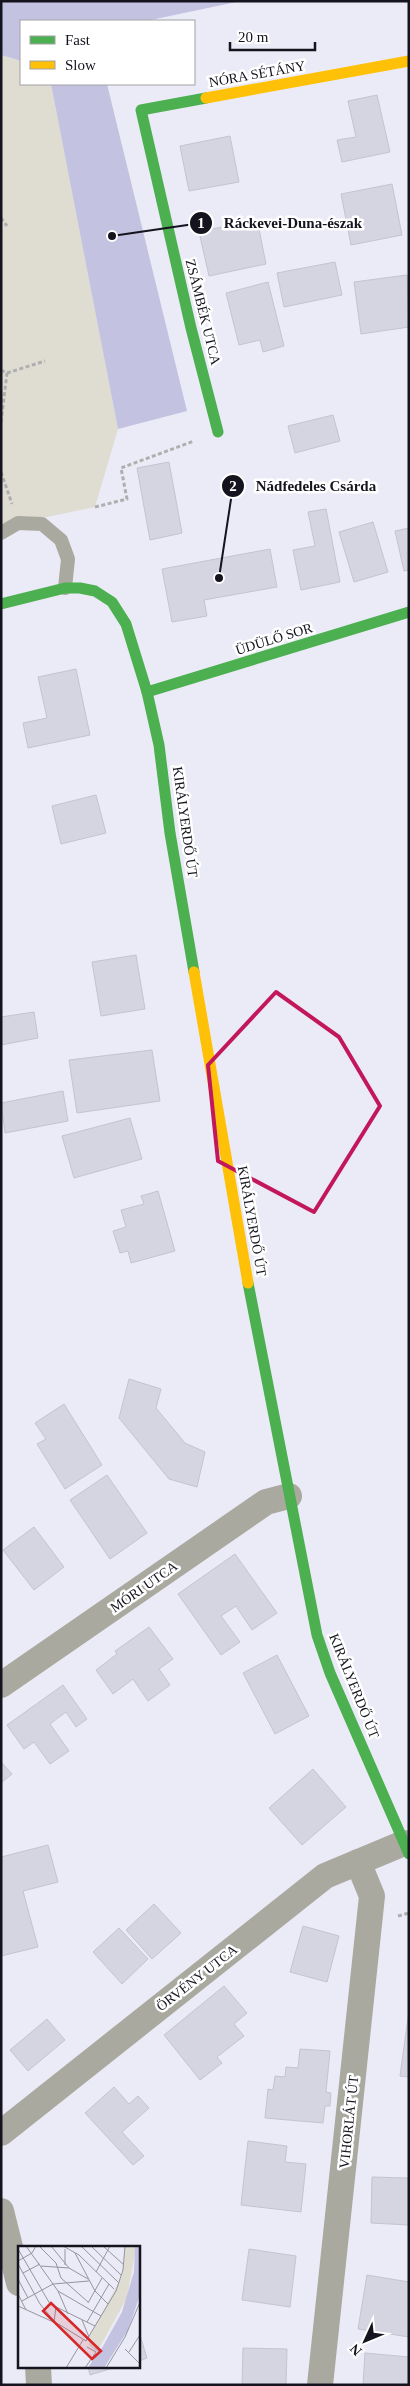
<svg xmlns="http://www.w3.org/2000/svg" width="410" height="2386" font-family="Georgia,serif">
<rect width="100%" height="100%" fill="#ebebf7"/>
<path fill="#dfddd2" d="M 1,55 L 21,61 L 21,84 L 51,84 L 118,429 L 95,507 L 18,523 L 1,533 Z"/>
<g fill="#c3c2e0">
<path d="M 1,1 L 241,1 L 146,21 L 21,21 L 21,61 L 1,55 Z"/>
<path d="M 51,84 L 107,84 L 187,411 L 118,429 Z"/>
</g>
<g fill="#d5d4e1" stroke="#c4c4cf">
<path d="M 377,95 L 390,152 L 342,162 L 337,140 L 356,137 L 348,101 Z"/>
<path d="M 230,136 L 239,182 L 189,191 L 180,146 Z"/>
<path d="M 392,184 L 402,235 L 351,245 L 341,194 Z"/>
<path d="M 257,219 L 266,264 L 209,276 L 199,232 Z"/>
<path d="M 335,262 L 342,295 L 284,307 L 277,273 Z"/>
<path d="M 407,275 L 409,327 L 361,334 L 354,282 Z"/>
<path d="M 268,282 L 284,346 L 263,352 L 260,340 L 239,345 L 226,293 Z"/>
<path d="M 333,415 L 340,441 L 295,453 L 288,426 Z"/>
<path d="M 169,462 L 182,533 L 150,540 L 137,468 Z"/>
<path d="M 326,509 L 340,582 L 301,590 L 293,550 L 315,546 L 308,512 Z"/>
<path d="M 373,522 L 388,572 L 354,582 L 339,532 Z"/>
<path d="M 409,528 L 409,570 L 404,571 L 395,531 Z"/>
<path d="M 270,549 L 277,587 L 204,600 L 207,616 L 172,622 L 162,569 Z"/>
<path d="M 76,669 L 90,735 L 28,748 L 23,723 L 47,718 L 38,677 Z"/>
<path d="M 96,795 L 106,833 L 61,844 L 52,806 Z"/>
<path d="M 136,955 L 145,1009 L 101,1016 L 92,962 Z"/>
<path d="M 34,1012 L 38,1038 L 1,1045 L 1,1017 Z"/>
<path d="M 152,1050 L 160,1101 L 77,1113 L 69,1060 Z"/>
<path d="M 63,1091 L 68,1121 L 5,1133 L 1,1103 Z"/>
<path d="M 130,1118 L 142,1159 L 74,1178 L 62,1136 Z"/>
<path d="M 158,1191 L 175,1251 L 131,1263 L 128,1251 L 120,1253 L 113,1231 L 126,1227 L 121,1210 L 144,1204 L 141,1196 Z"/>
<path d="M 129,1379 L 161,1389 L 156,1408 L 185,1443 L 205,1452 L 197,1487 L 169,1479 L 119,1418 Z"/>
<path d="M 64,1404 L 102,1465 L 65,1489 L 37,1444 L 46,1439 L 35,1423 Z"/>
<path d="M 107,1475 L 147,1533 L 110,1559 L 70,1500 Z"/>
<path d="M 34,1527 L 64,1567 L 34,1590 L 3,1550 Z"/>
<path d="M 235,1554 L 277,1613 L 252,1630 L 236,1606 L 221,1616 L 240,1642 L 221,1655 L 178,1594 Z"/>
<path d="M 149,1627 L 173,1659 L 159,1669 L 170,1685 L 148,1701 L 133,1679 L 113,1694 L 96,1670 L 117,1654 L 115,1651 Z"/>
<path d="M 277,1655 L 309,1716 L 275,1734 L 243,1673 Z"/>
<path d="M 63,1685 L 87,1719 L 76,1727 L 66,1712 L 50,1724 L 69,1751 L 50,1764 L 34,1742 L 24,1749 L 7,1725 Z"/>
<path d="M 1,1762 L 12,1774 L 1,1783 Z"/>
<path d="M 313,1769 L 346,1807 L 302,1845 L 269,1808 Z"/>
<path d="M 48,1845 L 58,1882 L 23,1891 L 38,1947 L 1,1956 L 1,1857 Z"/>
<path d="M 154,1904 L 181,1933 L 152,1959 L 126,1930 Z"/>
<path d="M 303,1926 L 339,1936 L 327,1982 L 290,1972 Z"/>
<path d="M 119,1928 L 148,1959 L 122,1984 L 93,1952 Z"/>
<path d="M 224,1986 L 247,2013 L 234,2024 L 244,2036 L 217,2057 L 222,2063 L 200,2080 L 164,2035 Z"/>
<path d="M 409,2011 L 409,2077 L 400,2076 Z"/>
<path d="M 47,2019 L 65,2040 L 28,2071 L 10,2050 Z"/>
<path d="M 300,2049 L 330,2051 L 326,2092 L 331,2093 L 330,2106 L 325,2106 L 323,2123 L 265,2118 L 268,2089 L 273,2090 L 275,2076 L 285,2077 L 286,2067 L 298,2068 Z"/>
<path d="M 114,2087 L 129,2104 L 138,2096 L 149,2108 L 122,2132 L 144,2156 L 133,2165 L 85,2113 Z"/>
<path d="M 248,2141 L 287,2146 L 285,2162 L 306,2164 L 301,2212 L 241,2205 Z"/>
<path d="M 372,2177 L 409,2178 L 409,2225 L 371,2223 Z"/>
<path d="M 249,2249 L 296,2256 L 290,2307 L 242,2300 Z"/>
<path d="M 367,2275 L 409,2282 L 409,2337 L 358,2329 Z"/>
<path d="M 139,2332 L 147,2358 L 139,2361 Z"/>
<path d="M 243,2348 L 287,2349 L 286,2385 L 242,2385 Z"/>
<path d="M 365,2353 L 409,2357 L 409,2385 L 363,2385 Z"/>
<path d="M 88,2367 L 116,2367 L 90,2375 Z"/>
</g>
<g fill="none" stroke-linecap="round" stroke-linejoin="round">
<g stroke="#b0afaf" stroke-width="3" stroke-dasharray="4 2.5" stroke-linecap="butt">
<path d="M 1,218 L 7,226"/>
<path d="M 1,370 L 7,373 L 1,422"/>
<path d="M 7,373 L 45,361"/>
<path d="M 1,472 L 12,504"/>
<path d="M 95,507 L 127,499 L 121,468 L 194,441"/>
<path d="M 398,1916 L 409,1913"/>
</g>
<path stroke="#aaa99f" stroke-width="14" d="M 1,533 L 18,523 L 42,524 L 61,540 L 68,559 L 65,588"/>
<g stroke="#aaa99f" stroke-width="26">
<path d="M 1,1685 L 266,1502 L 289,1496"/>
<path d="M 1,2133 L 325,1876 L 404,1843"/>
<path d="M 1,2211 L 19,2283"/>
<path d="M 38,2367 L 39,2385"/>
<path d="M 320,2385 L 372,1896 L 358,1862"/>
</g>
<g stroke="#4caf50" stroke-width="11">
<path d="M 206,98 L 141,110 L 191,328 L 218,432"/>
<path d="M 1,604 L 65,588 L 80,588 L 95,591 L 112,602 L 126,624 L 147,692 L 159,745 L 170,833 L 194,972"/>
<path d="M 147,692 L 409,612"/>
<path d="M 248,1283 L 317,1635 L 330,1673 L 409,1854"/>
</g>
<g stroke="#ffc107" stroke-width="11">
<path d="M 206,98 L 409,61"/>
<path d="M 194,972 L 248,1283"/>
</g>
</g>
<path fill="none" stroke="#c2185b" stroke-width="4" stroke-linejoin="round" d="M 276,992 L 339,1037 L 380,1106 L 314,1212 L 218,1161 L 208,1065 Z"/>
<g text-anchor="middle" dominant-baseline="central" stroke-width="5" stroke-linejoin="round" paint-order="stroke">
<g font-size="14" fill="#15141e" stroke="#fff">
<text transform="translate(257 74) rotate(-10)">NÓRA SÉTÁNY</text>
<text transform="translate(203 312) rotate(76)">ZSÁMBÉK UTCA</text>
<text transform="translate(274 639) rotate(-17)">ÜDÜLŐ SOR</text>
<text transform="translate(185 822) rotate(82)">KIRÁLYERDŐ ÚT</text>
<text transform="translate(252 1221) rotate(80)">KIRÁLYERDŐ ÚT</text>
<text transform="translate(144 1587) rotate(-35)">MÓRI UTCA</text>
<text transform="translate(354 1686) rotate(68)">KIRÁLYERDŐ ÚT</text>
<text transform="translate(197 1978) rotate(-38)">ÖRVÉNY UTCA</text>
<text transform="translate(349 2122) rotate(-84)">VIHORLÁT ÚT</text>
</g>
</g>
<g transform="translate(18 2246)">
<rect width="122" height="122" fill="#ebebf7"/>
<path d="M 107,0 L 117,0 L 117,7 L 109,52 L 80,104 L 71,99 L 71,91 L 104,30 Z" fill="#dfddd2"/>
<path d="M 117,0 L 122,0 L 122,49 L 110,84 L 86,122 L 70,122 L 80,106 L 71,99 L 80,104 L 84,102 L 104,66 L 116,26 Z" fill="#c3c2e0"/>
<path fill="none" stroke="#9595a0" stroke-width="1" d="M 8,0 L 40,45 L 83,70M 21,0 L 38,17 L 43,32 L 70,56M 33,0 L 51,22 L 70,33M 45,0 L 61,9 L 96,43M 63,0 L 101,37M 73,0 L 103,29M 85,0 L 106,19M 0,3 L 32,58 L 77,80M 47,3 L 47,19M 57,7 L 77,45 L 90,58M 0,15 L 14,7 L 18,0M 0,18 L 22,58 L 36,75M 23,20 L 51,22M 78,26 L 92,0M 5,27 L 22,18M 0,33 L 10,52M 40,45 L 50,68M 0,48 L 8,64M 4,55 L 35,38 L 71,35M 70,57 L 84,32M 0,60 L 42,79 L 68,95 L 98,45 L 105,24 L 107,0M 64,74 L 71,91M 36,76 L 38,61M 69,76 L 91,38M 107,103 L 123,119M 111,106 L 122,89M 48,122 L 65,94M 67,122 L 78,106 L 69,101M 88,122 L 107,91 L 123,54"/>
<path fill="#d62828" fill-opacity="0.15" stroke="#d62828" stroke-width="2.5" d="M 33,57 L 83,105 L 74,113 L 25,65 Z"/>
<rect width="122" height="122" fill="none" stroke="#15141e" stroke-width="2.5"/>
</g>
<path fill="none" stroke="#15141e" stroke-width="2" d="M112 236L201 223M219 578L233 486"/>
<g fill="#15141e" stroke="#fff" stroke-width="2">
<circle cx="112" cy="236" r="5"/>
<circle cx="219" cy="578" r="5"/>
<circle cx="201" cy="223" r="12"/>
<circle cx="233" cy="486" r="12"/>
</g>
<g font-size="15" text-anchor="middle" font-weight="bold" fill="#fff">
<text x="201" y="228">1</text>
<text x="233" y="491">2</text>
</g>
<g font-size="15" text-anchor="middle" font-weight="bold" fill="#15141e" stroke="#fff" stroke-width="5" stroke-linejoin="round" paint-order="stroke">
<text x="293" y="228">Ráckevei-Duna-észak</text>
<text x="316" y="491">Nádfedeles Csárda</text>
</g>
<rect width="410" height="2386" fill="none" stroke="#15141e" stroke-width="5"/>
<rect x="20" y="20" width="175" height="65" fill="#ffffff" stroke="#a1a1a5"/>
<rect x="30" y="36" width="25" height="8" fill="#4caf50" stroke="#a1a1a5"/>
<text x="65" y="45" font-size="15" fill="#15141e">Fast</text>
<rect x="30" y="61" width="25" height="8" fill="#ffc107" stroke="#a1a1a5"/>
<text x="65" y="70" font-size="15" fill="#15141e">Slow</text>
<g transform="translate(365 2341) rotate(226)" stroke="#ffffff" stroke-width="4" paint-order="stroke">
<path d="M0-4L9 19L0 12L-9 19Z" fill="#15141e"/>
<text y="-8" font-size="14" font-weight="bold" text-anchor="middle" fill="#15141e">N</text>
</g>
<path d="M230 42v8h85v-8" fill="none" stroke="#15141e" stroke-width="2.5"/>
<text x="238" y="42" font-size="15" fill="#15141e" stroke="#ffffff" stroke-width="4" paint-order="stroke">20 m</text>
</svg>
